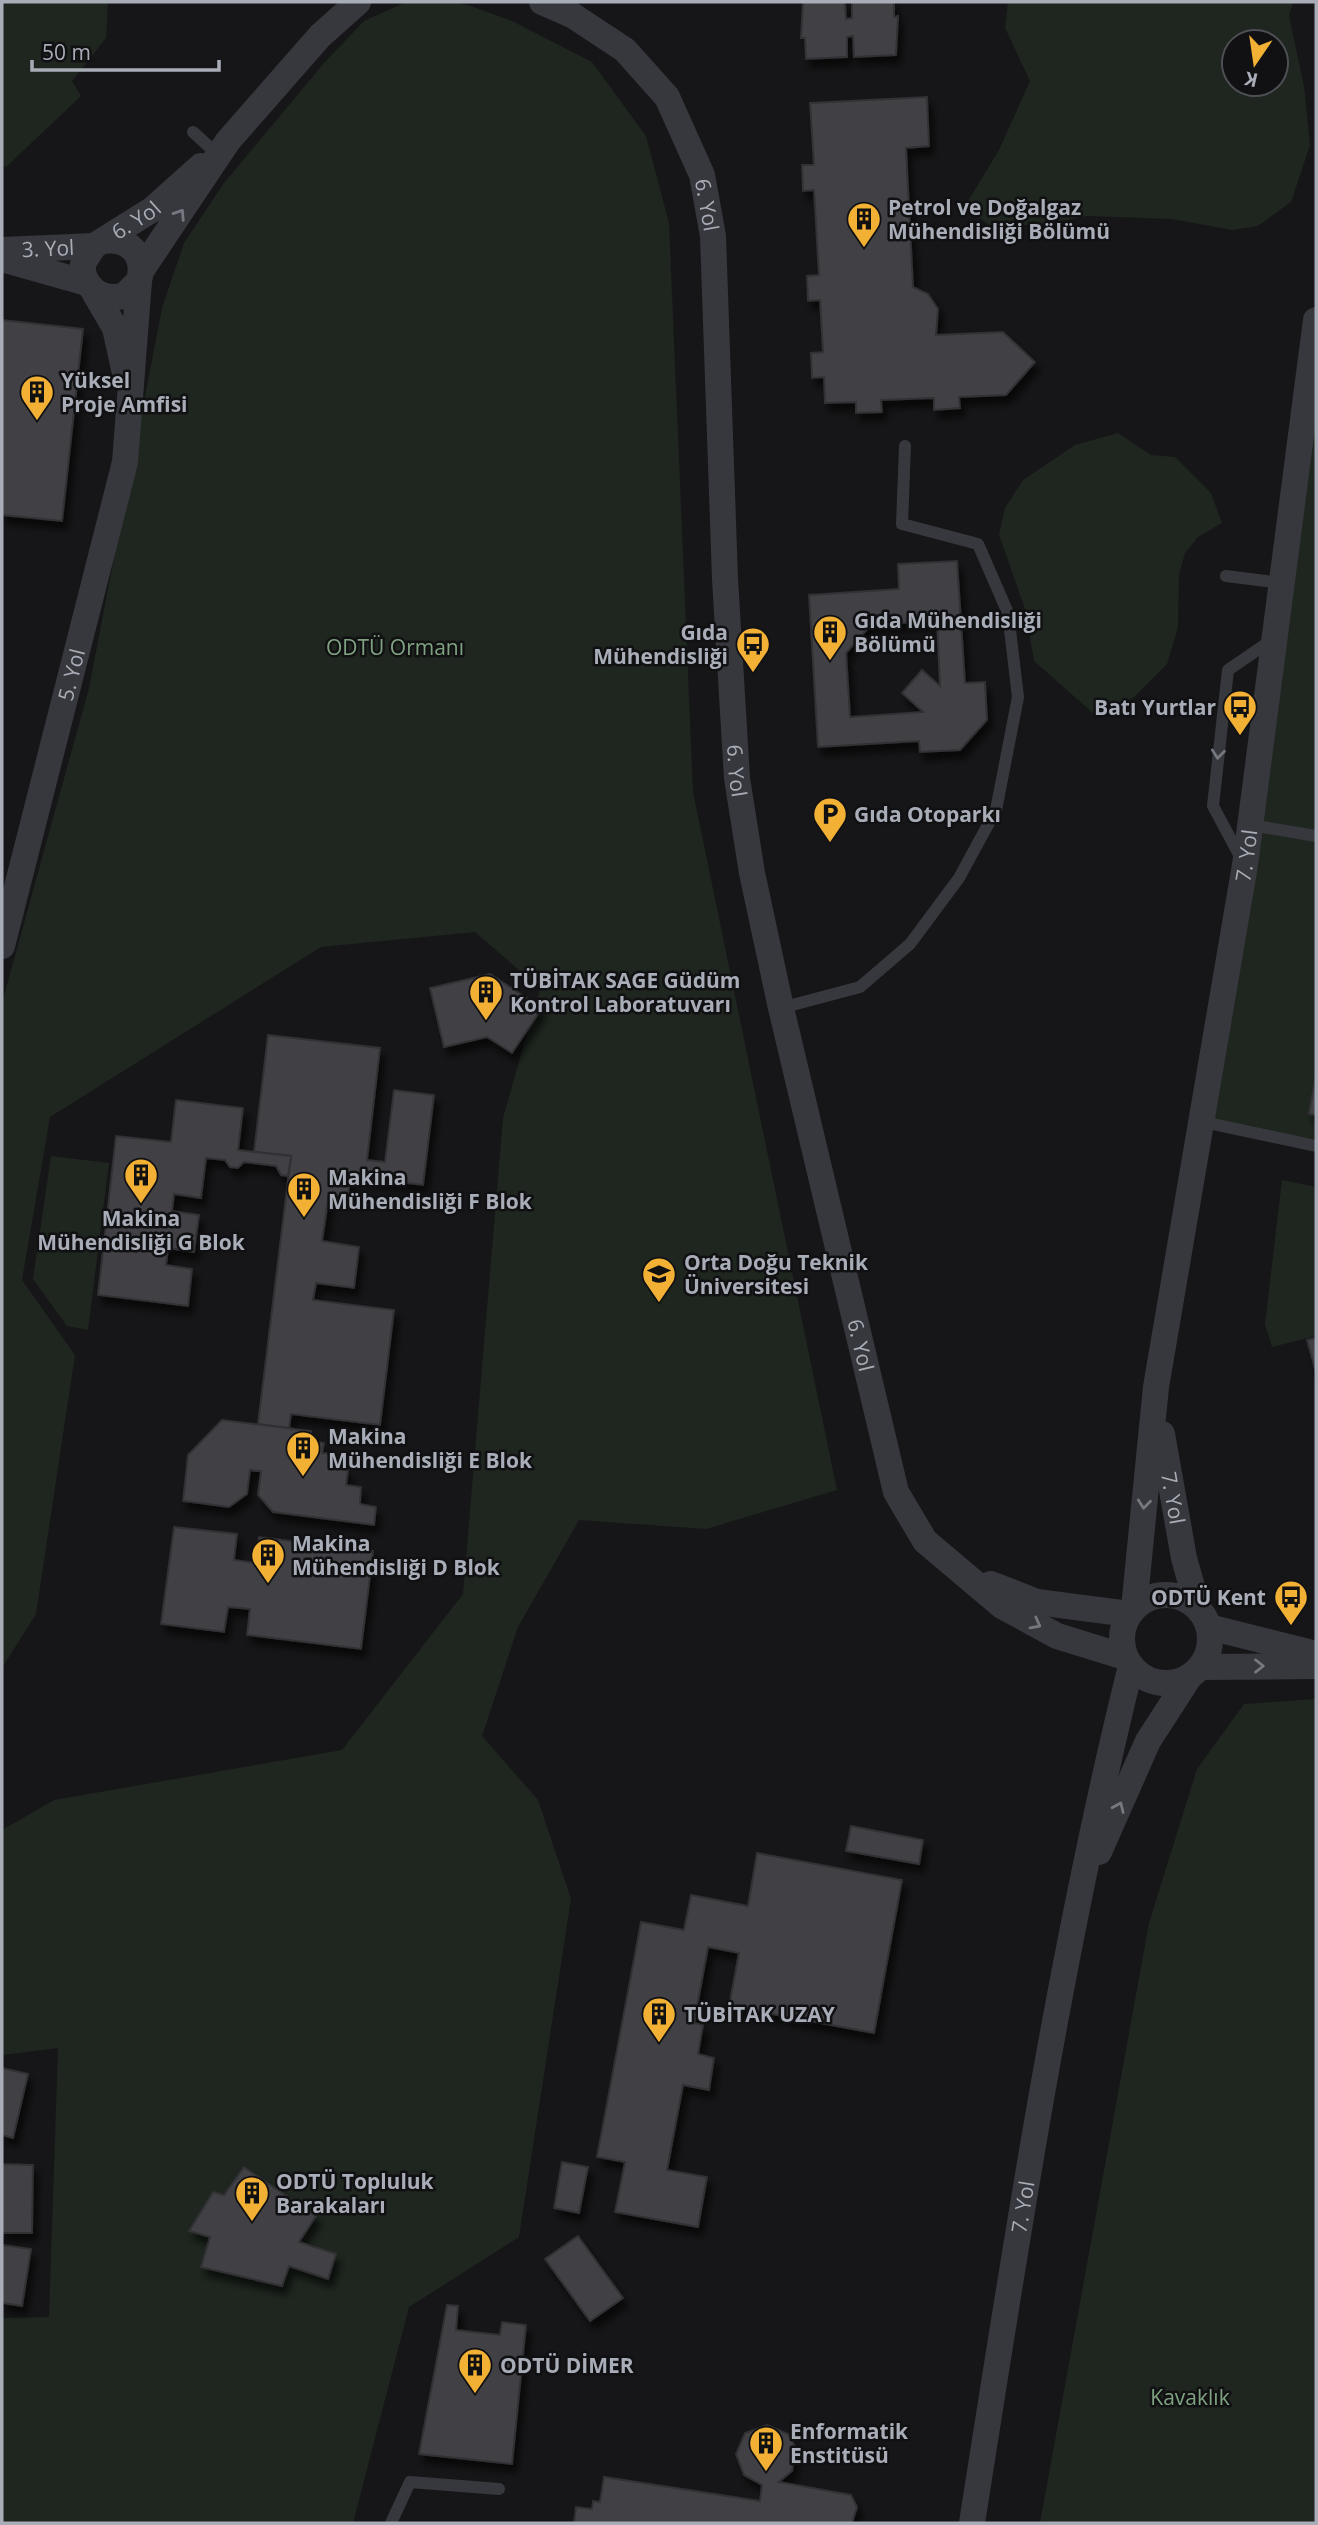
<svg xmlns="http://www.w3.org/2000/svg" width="1318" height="2525" font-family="'Open Sans',sans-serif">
<defs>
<filter id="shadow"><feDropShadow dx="4.5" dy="8" stdDeviation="3.5" flood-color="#0009"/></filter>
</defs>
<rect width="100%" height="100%" fill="#161618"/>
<g fill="#1e261f" fill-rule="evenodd">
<path d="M 2,2 L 108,2 L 106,38 L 72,81 L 81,96 L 6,167 L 2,164 Z"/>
<path d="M 406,2 L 453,2 L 471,6 L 512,21 L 592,62 L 646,136 L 669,223 L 693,792 L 837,1490 L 706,1529 L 579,1520 L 518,1627 L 482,1736 L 538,1800 L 571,1899 L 519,2237 L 409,2307 L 353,2523 L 2,2523 L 2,2318 L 49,2317 L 58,2048 L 2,2055 L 2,1830 L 54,1800 L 342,1750 L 463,1594 L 503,1118 L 540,988 L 475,932 L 321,947 L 50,1117 L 22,1280 L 75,1355 L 36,1614 L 2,1668 L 2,1003 L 89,688 L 162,308 L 184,243 L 224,183 L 324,63 L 364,21 Z"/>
<path d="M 1008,2 L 1293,2 L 1289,16 L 1304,86 L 1310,145 L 1291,202 L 1258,226 L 1232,230 L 1172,219 L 1087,216 L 1040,225 L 989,225 L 965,206 L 999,150 L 1030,81 L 1005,28 ZM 1276,42 L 1276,84 L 1234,84 L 1234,42 Z"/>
<path d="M 1316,320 L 1316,1146 L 1203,1122 Z"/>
<path d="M 1118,433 L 1151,455 L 1175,457 L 1211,493 L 1222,523 L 1198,537 L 1185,553 L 1179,574 L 1178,627 L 1167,664 L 1133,698 L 1094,714 L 1034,661 L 1025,609 L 999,535 L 1005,508 L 1023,480 L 1075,445 Z"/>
<path d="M 51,1156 L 109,1163 L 88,1330 L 67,1326 L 33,1279 Z"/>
<path d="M 1282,1180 L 1316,1187 L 1316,1336 L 1272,1347 L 1265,1324 Z"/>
<path d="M 1316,1699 L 1316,2523 L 1040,2523 L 1149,1923 L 1197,1769 L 1244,1704 Z"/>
</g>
<g fill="#404145" stroke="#303034" stroke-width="2" fill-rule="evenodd" filter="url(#shadow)">
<path d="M 803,2 L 845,2 L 846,19 L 852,18 L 852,2 L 894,2 L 894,17 L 898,16 L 896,55 L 854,57 L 853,36 L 847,37 L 847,57 L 806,59 L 805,38 L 801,38 Z"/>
<path d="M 927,97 L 929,146 L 906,148 L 913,287 L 928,294 L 938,309 L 936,335 L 1003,332 L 1035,362 L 1006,395 L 959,397 L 960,408 L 934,410 L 934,398 L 881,400 L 882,412 L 856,413 L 856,402 L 825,403 L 824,377 L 812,378 L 811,353 L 823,352 L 820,300 L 808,301 L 807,276 L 819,275 L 814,190 L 803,191 L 802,165 L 814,165 L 810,103 Z"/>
<path d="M 2,320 L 83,329 L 62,521 L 2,515 Z"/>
<path d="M 957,561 L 965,683 L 985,682 L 987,720 L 960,750 L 920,752 L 919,741 L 818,747 L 809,595 L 899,589 L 898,564 ZM 937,621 L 940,686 L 922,670 L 902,693 L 923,712 L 850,717 L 846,653 L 871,625 Z"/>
<path d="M 490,974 L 542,1008 L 512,1053 L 487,1037 L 444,1047 L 430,988 Z"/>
<path d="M 268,1035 L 380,1048 L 367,1160 L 385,1162 L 394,1090 L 434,1095 L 423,1185 L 350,1176 L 348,1197 L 329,1194 L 322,1241 L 359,1247 L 354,1288 L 316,1283 L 313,1300 L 394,1310 L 380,1425 L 291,1414 L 289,1428 L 258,1424 L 291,1156 L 254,1152 Z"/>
<path d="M 1316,1075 L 1316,1115 L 1309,1114 Z"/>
<path d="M 176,1100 L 243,1108 L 238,1150 L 291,1156 L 288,1176 L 281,1175 L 276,1166 L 244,1162 L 238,1168 L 230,1167 L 225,1160 L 206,1158 L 201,1198 L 174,1194 L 172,1211 L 199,1215 L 194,1252 L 168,1248 L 166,1265 L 192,1269 L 188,1306 L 98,1295 L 116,1136 L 171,1142 Z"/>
<path d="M 1316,1338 L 1316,1372 L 1307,1340 Z"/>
<path d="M 222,1420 L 311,1431 L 310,1441 L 324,1443 L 322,1453 L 334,1454 L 332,1468 L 348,1470 L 346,1485 L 361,1487 L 360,1504 L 376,1507 L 374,1525 L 273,1512 L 258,1495 L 261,1471 L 256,1471 L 250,1470 L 247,1494 L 229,1507 L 183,1501 L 188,1455 Z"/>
<path d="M 174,1527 L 237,1534 L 234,1560 L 256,1563 L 259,1537 L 373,1551 L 361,1649 L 247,1635 L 250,1609 L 228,1607 L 224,1632 L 161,1624 Z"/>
<path d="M 851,1826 L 923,1840 L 919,1864 L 846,1851 Z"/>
<path d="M 757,1853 L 902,1880 L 874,2033 L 729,2006 L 739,1953 L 708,1947 L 694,2023 L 703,2025 L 698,2054 L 714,2058 L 709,2090 L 683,2085 L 667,2170 L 707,2177 L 698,2227 L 615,2212 L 625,2162 L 597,2157 L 641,1922 L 684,1930 L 691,1895 L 748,1906 Z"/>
<path d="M 2,2068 L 28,2074 L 13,2138 L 2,2135 Z"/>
<path d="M 562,2162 L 588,2167 L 579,2213 L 554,2208 Z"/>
<path d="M 2,2164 L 33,2165 L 32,2233 L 2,2233 Z"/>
<path d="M 244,2167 L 316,2216 L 299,2242 L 336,2254 L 328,2279 L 289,2266 L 282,2286 L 201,2267 L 210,2237 L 189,2231 L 213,2192 L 224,2195 Z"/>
<path d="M 578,2236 L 623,2298 L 590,2321 L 545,2259 Z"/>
<path d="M 2,2245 L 31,2249 L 22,2306 L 2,2303 Z"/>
<path d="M 447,2305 L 458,2306 L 456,2330 L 500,2335 L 502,2322 L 526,2325 L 512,2464 L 419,2454 Z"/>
<path d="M 767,2425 L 788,2434 L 796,2448 L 792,2471 L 779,2482 L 851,2495 L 857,2507 L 852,2523 L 574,2523 L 576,2507 L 592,2509 L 593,2501 L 600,2502 L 604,2477 L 760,2501 L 762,2485 L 744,2475 L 736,2454 L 745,2433 Z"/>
</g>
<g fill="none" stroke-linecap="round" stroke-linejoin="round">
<g stroke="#37383d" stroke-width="12">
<path d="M 193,132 L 216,153"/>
<path d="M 1226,576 L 1282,583"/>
<path d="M 1251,825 L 1316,836"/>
<path d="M 1242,860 L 1213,806 L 1228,670 L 1272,640"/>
<path d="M 781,1008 L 860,987 L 910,944 L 959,878 L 996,810 L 1018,697 L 1008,613 L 978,544 L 902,524 L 905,446"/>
<path d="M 1203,1122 L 1316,1146"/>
<path d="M 391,2523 L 410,2482 L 499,2489"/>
</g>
<g stroke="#37383d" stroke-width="26">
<path id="s1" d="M 542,2 L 572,15 L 625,50 L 667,97 L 702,175 L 713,236 L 725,579 L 737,778 L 752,873 L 781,1008 L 896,1492 L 925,1541 L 1002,1606 L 1057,1636 L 1125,1657"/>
<path id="s2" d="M 103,241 C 129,237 146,255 139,281 L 124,296 C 104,300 90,293 83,273 L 83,263 L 94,246 L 153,209 L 201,166"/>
<path id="s3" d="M 2,250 L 94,246"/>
<path d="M 2,259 L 87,283"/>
<path d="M 141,271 L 228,141 L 320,36 L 358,2"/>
<path d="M 94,292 L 115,328 L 124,369"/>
<path id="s4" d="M 2,946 L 125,462 L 139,281"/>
<path id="s5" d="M 1162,1434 L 1184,1558 L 1198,1608"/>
<path d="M 991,1584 L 1037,1602 L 1129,1614"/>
<circle cx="1166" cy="1639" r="44"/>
<path id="s6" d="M 1134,1608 L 1156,1387 L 1245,865 L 1316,320"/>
<path d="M 1209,1627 L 1316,1654"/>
<path d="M 1201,1667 L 1316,1666"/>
<path d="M 1099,1852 L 1148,1741 L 1190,1676"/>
<path id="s7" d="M 972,2523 C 1017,2236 1061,1948 1131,1666"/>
</g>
</g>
<defs><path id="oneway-chevron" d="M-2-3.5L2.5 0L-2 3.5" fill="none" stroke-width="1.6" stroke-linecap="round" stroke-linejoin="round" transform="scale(1.75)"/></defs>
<g stroke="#757881">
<use href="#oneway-chevron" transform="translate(180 214) rotate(-57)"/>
<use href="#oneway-chevron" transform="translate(1218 754) rotate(96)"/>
<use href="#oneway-chevron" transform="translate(1144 1504) rotate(96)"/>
<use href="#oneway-chevron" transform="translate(1036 1624) rotate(28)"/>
<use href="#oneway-chevron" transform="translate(1259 1666)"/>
<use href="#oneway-chevron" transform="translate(1119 1807) rotate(-66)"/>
</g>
<defs>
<g id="building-pin" transform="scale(1.75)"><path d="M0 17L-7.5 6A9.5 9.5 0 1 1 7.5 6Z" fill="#f2b134" stroke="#111113"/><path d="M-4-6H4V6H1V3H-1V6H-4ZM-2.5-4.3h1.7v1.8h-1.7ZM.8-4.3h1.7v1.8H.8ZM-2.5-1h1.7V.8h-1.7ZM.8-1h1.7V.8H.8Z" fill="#111"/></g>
<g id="bus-pin" transform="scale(1.75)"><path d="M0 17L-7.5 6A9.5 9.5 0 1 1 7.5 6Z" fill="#f2b134" stroke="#111113"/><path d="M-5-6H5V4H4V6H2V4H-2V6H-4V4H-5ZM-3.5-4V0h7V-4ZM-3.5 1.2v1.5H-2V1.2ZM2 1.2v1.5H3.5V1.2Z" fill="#111"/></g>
<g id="parking-pin" transform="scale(1.75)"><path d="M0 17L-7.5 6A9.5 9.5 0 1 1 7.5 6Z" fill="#f2b134" stroke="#111113"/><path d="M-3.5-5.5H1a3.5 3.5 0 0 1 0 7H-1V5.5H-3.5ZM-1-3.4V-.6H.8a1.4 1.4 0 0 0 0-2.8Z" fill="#111"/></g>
<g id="university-pin" transform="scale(1.75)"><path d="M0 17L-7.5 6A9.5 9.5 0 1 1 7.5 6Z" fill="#f2b134" stroke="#111113"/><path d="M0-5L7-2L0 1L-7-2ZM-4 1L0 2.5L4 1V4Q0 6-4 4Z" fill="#111"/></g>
</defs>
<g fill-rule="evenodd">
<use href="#building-pin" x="864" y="219"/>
<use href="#building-pin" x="37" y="392"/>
<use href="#building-pin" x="830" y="632"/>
<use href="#bus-pin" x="753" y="644"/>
<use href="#bus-pin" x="1240" y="707"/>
<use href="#parking-pin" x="830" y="814"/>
<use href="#building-pin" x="486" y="992"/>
<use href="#building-pin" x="141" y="1175"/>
<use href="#building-pin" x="304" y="1189"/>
<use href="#university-pin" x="659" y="1274"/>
<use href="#building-pin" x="303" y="1448"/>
<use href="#building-pin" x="268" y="1555"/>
<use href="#bus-pin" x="1291" y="1597"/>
<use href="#building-pin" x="659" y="2014"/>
<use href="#building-pin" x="252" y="2193"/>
<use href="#building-pin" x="475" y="2365"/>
<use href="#building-pin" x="766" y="2443"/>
</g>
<g text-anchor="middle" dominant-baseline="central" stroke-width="5" stroke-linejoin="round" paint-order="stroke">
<g font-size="21" fill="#a8adb8" stroke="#111113">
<text stroke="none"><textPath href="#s1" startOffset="275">6. Yol</textPath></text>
<text stroke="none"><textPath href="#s2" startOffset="219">6. Yol</textPath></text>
<text stroke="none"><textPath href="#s3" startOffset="46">3. Yol</textPath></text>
<text stroke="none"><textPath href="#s4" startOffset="280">5. Yol</textPath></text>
<text stroke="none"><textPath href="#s1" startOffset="842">6. Yol</textPath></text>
<text stroke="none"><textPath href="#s6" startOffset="761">7. Yol</textPath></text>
<text stroke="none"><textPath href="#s1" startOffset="1430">6. Yol</textPath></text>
<text stroke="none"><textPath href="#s5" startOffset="65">7. Yol</textPath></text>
<text stroke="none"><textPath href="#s7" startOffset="320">7. Yol</textPath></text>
</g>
<g font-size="21" font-weight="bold" fill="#a8adb8" stroke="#111113" text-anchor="start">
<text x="888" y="207">Petrol ve Doğalgaz<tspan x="888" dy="24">Mühendisliği Bölümü</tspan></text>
<text x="61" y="380">Yüksel<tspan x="61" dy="24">Proje Amfisi</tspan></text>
<text x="854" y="620">Gıda Mühendisliği<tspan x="854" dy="24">Bölümü</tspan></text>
<text x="728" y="632" text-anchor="end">Gıda<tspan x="728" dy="24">Mühendisliği</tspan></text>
<text x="1216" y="707" text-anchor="end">Batı Yurtlar</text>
<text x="854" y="814">Gıda Otoparkı</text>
<text x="510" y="980">TÜBİTAK SAGE Güdüm<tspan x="510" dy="24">Kontrol Laboratuvarı</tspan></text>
<text x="328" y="1177">Makina<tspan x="328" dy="24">Mühendisliği F Blok</tspan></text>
<text x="141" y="1218" text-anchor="middle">Makina<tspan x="141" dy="24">Mühendisliği G Blok</tspan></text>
<text x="684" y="1262">Orta Doğu Teknik<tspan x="684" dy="24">Üniversitesi</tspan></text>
<text x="328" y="1436">Makina<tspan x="328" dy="24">Mühendisliği E Blok</tspan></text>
<text x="292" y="1543">Makina<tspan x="292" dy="24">Mühendisliği D Blok</tspan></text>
<text x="1266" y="1597" text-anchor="end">ODTÜ Kent</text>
<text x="684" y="2014">TÜBİTAK UZAY</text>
<text x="276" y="2181">ODTÜ Topluluk<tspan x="276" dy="24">Barakaları</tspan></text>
<text x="500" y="2365">ODTÜ DİMER</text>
<text x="790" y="2431">Enformatik<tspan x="790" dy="24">Enstitüsü</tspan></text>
</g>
<g font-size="21" fill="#7fa381" stroke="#111113">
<text x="395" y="647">ODTÜ Ormanı</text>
<text x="1190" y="2397">Kavaklık</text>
</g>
</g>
<rect width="1318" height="2525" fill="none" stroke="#a8adb8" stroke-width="7"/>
<g transform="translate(1255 63) rotate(193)"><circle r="33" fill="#111113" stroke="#4d4f55" stroke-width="2"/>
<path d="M0-5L12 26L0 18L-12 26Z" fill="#f2b134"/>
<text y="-10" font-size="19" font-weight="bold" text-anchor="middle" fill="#a8adb8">K</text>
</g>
<path d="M32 60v10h187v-10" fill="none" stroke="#a8adb8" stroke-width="3.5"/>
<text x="42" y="60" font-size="21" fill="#a8adb8" stroke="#111113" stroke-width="5" paint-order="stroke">50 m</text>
</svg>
